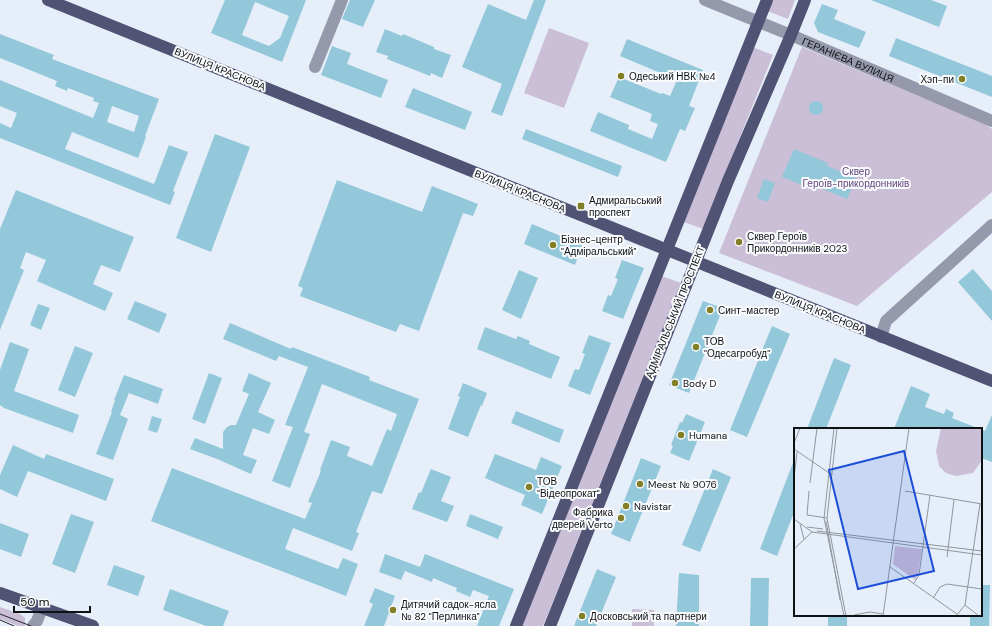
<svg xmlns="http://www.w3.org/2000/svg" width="992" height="626" font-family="'DM Sans',sans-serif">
<rect width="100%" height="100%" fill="#e6eff9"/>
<g fill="#cbbed7">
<path d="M 769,0 L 795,0 L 788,19 L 765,10 Z"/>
<path d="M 549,28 L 589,43 L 564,108 L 524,93 Z"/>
<path d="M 750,46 L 773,55 L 703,229 L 681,221 Z"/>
<path d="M 802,47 L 985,124 L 992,129 L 992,192 L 857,306 L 719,253 Z"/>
<path d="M 659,275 L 681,283 L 543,626 L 519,626 Z"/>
<path d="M 0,607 L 20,614 L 25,618 L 25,626 L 18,626 L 0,619 Z"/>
<path d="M 632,609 L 654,610 L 654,626 L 632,626 Z"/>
</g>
<g fill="#93c7da" fill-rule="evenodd">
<path d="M 225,0 L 306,0 L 282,62 L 211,33 ZM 255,2 L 289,16 L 280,38 L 269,46 L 242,35 Z"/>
<path d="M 350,0 L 375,0 L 363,27 L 342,19 Z"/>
<path d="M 534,0 L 546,0 L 502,116 L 491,112 L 502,84 L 462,67 L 488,4 L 526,20 Z"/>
<path d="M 871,0 L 931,0 L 947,6 L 939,27 Z"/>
<path d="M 822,4 L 838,10 L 834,19 L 866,32 L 859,48 L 818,32 L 814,23 Z"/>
<path d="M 385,29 L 402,36 L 403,34 L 434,47 L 434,49 L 451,55 L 442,78 L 431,73 L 430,76 L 387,59 L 388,56 L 376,52 Z"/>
<path d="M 0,34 L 54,55 L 52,59 L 159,99 L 145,136 L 146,137 L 138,158 L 72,132 L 65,149 L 154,184 L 169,145 L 188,152 L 173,191 L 175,192 L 170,205 L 0,138 L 0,123 L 11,128 L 17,113 L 0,106 L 0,80 L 93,118 L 99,103 L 93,101 L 94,98 L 68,88 L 67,91 L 55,86 L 57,81 L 0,58 ZM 112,106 L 139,116 L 134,132 L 107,122 Z"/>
<path d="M 896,38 L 992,76 L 992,97 L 889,56 Z"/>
<path d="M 627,39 L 703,70 L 689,106 L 695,108 L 685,131 L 680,129 L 666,162 L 590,131 L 598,112 L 629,125 L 628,129 L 652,139 L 658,124 L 650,121 L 652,114 L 610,97 L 619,77 L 661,94 L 662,93 L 670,96 L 677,80 L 620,56 Z"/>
<path d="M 332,46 L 351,53 L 347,64 L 388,80 L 381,98 L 321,75 Z"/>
<path d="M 413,88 L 472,112 L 465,130 L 405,107 Z"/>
<circle cx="816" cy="108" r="7"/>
<path d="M 526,129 L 622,166 L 618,177 L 522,139 Z"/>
<path d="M 215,134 L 250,147 L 211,252 L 176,238 Z"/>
<path d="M 794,149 L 828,163 L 827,166 L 856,178 L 847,199 L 818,187 L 817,191 L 782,177 Z"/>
<path d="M 764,179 L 775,183 L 768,202 L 757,198 Z"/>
<path d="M 337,180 L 422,212 L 432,186 L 478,204 L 473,216 L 463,213 L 419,331 L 400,324 L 396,332 L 300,296 L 303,288 L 298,286 Z"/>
<path d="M 16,190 L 134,237 L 120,272 L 101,265 L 93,284 L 113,293 L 105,311 L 37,281 L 46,260 L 26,252 L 20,268 L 24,270 L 0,330 L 0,229 Z"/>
<path d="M 532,224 L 582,245 L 575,265 L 524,244 Z"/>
<path d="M 622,260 L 644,268 L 623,319 L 602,311 L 608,295 L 611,296 L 618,279 L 615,278 Z"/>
<path d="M 973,269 L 992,291 L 992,321 L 958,282 Z"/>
<path d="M 519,270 L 538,278 L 521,319 L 502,310 Z"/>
<path d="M 135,301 L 167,314 L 159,333 L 127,319 Z"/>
<path d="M 703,301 L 723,308 L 689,393 L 669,385 Z"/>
<path d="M 38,304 L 50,308 L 41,330 L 30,325 Z"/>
<path d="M 230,323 L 291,349 L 292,347 L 370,377 L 369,380 L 419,399 L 382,494 L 372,491 L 356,532 L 359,533 L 352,551 L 293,528 L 285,549 L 338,569 L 343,558 L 358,564 L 346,596 L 151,521 L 172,468 L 305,519 L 312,503 L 308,502 L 321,471 L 320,470 L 331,440 L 350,447 L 347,456 L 372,466 L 387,429 L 391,431 L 397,414 L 322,384 L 304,432 L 310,434 L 290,488 L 272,481 L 293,427 L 285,425 L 308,367 L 279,356 L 276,361 L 223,339 Z"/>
<path d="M 772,326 L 790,334 L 747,437 L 730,430 Z"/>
<path d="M 485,327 L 516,339 L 518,336 L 530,341 L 529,344 L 560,357 L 551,379 L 477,349 Z"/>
<path d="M 589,335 L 611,343 L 590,395 L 568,386 L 575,369 L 579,370 L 585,354 L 582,353 Z"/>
<path d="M 10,342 L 29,349 L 14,391 L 79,415 L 73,433 L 4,408 L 0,405 L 0,370 Z"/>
<path d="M 75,346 L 93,353 L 75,397 L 58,390 Z"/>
<path d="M 834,358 L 851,365 L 826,429 L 807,429 Z"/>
<path d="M 209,373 L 222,378 L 205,424 L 192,419 Z"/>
<path d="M 249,373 L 271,383 L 258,412 L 275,420 L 269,434 L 253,428 L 243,455 L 257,460 L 251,474 L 217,459 L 190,449 L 195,438 L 223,449 L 223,432 L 227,427 L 231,425 L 236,425 L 249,394 L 242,391 Z"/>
<path d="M 124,375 L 163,389 L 158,404 L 129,393 L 120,415 L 128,419 L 113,460 L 96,454 L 112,412 L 111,412 L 115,400 L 114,400 Z"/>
<path d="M 463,383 L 487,393 L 482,406 L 481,405 L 468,437 L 448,429 L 460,397 L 458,396 Z"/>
<path d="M 911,386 L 930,394 L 925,407 L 944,414 L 946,409 L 954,413 L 952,418 L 980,429 L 894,429 Z"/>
<path d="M 516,411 L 564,430 L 559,443 L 511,423 Z"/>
<path d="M 686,414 L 705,422 L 689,461 L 670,453 L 673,446 L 671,445 L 680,422 L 682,423 Z"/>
<path d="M 992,415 L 992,462 L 981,458 L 981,429 L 985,431 Z"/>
<path d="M 152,416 L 162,419 L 157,433 L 148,430 Z"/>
<path d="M 13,445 L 44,459 L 46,454 L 114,479 L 106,501 L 28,471 L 17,497 L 0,489 L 0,475 Z"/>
<path d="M 495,454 L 536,470 L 541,457 L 562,466 L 542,514 L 521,505 L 525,495 L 485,478 Z"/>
<path d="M 641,458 L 661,466 L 630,542 L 611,534 Z"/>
<path d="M 794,460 L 795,510 L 777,556 L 760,549 Z"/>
<path d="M 431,469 L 451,477 L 441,501 L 454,506 L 447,522 L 412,509 L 419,492 L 421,493 Z"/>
<path d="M 713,469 L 731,477 L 700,552 L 682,545 Z"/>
<path d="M 71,514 L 94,522 L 75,573 L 52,564 Z"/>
<path d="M 470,514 L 503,527 L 498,539 L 466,526 Z"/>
<path d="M 0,523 L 29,534 L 21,557 L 0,549 Z"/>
<path d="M 385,554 L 420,567 L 425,554 L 514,589 L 499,626 L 477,626 L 489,596 L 473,590 L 470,597 L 456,591 L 457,588 L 433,578 L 432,582 L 405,571 L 401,580 L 379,572 Z"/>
<path d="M 114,565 L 145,576 L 138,596 L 107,585 Z"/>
<path d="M 597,569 L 616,577 L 596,626 L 574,626 Z"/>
<path d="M 679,573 L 699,575 L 699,626 L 676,626 Z"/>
<path d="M 751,578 L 769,578 L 768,626 L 750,626 Z"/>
<path d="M 981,585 L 990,585 L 989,626 L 970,626 L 970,615 L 981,615 Z"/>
<path d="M 375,588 L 395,596 L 384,626 L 364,626 L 373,604 L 369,602 Z"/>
<path d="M 170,589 L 229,611 L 223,626 L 206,626 L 163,610 Z"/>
<rect x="828" y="615" width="19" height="11"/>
</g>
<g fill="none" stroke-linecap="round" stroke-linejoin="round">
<g stroke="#9699ab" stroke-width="12">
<path id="s1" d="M 705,0 L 791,35 L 992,121"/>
<path d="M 315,67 L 342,0"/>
<path d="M 881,337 L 886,321 L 992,225"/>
<path d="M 33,626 L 37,621 L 42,608"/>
</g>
<g stroke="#505373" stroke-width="12">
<path d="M 48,0 L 992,381"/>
<path d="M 0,593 L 93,626"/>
<path d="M 516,626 L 767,0"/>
<path d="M 550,626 L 728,181 L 791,35 L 805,0"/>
</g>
<g stroke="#24272b" stroke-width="1">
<path d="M 0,614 L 31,626"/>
<path d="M 0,620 L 14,626"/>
</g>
</g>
<g fill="#818028" stroke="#fafbfd" stroke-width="1.5">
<circle cx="621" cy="76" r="4"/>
<circle cx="962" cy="79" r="4"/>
<rect x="577" y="202" width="8" height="8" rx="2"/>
<circle cx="739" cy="242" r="4"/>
<circle cx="553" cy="245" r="4"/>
<circle cx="710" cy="310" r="4"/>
<circle cx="696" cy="347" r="4"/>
<circle cx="675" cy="383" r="4"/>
<circle cx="681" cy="435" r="4"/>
<circle cx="640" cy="484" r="4"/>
<circle cx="529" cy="487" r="4"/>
<circle cx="626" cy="506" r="4"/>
<circle cx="621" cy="518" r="4"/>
<circle cx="393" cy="610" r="4"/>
<circle cx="582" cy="616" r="4"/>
</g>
<g text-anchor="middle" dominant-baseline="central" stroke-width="4" stroke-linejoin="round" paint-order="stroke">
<g font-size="10" fill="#0e1114" stroke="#fafbfd">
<text stroke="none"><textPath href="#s1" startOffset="155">ГЕРАНІЄВА ВУЛИЦЯ</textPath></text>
<text transform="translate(220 69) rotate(22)">ВУЛИЦЯ КРАСНОВА</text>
<text transform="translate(520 191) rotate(22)">ВУЛИЦЯ КРАСНОВА</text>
<text transform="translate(675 312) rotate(-68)">АДМІРАЛЬСЬКИЙ ПРОСПЕКТ</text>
<text transform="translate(820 312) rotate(22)">ВУЛИЦЯ КРАСНОВА</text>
</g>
<g font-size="10" fill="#0e1114" stroke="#fafbfd" text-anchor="start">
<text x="629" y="76">Одеський НВК №4</text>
<text x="954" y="79" text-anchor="end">Хэп-пи</text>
<text x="589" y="200">Адмиральський<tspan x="589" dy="12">проспект</tspan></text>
<text x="747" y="236">Сквер Героїв<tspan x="747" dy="12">Прикордонників 2023</tspan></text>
<text x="561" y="239">Бізнес-центр<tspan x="561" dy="12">"Адміральський"</tspan></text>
<text x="718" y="310">Синт-мастер</text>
<text x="704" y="341">ТОВ<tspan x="704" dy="12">"Одесагробуд"</tspan></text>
<text x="683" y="383">Body D</text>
<text x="689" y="435">Humana</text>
<text x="537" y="481">ТОВ<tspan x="537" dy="12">"Відеопрокат"</tspan></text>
<text x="648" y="484">Meest № 9076</text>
<text x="634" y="506">Navistar</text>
<text x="613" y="512" text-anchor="end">Фабрика<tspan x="613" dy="12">дверей Verto</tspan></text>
<text x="401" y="604">Дитячий садок-ясла<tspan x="401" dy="12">№ 82 "Перлинка"</tspan></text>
<text x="590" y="616">Досковський та партнери</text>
</g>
<g font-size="10" fill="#63467c" stroke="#fafbfd">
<text x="856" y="171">Сквер<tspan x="856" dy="12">Героїв-прикордонників</tspan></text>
</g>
</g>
<g transform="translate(794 428)">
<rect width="188" height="188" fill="#e6eff9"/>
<path d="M 147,0 L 188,0 L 188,32 L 179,45 L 162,48 L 152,45 L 145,38 L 142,23 ZM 101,118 L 128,121 L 124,146 L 121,152 L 99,136 Z" fill="#cbbed7"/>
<path fill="none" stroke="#90969d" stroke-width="1" d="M 40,0 L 30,90 L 50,188M 43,0 L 33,90 L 52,188M 0,15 L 6,0M 0,21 L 38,47M 0,50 L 3,24M 16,55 L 23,0M 15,63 L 13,87 L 33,90M 111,63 L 188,76M 0,91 L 18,104 L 188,127M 32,93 L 46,172M 6,96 L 10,111M 13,99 L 29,101M 23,103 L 188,123M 0,121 L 18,104M 153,129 L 160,72M 96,139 L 163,186M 120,155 L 125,147 L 136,67M 140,169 L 146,159 L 153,156 L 188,161M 171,177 L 186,76M 171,177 L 185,188M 60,187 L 76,184 L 89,186M 89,188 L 115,0M 162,188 L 171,177"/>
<path fill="#1d4ed8" fill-opacity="0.15" stroke="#1d4ed8" stroke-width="2" d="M 110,23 L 140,143 L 64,161 L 35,42 Z"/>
<rect width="188" height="188" fill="none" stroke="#0e1114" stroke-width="2"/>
</g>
<path d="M14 606v6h76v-6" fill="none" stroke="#0e1114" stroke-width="2"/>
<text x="20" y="606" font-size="12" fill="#0e1114" stroke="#fafbfd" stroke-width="3" paint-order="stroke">50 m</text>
</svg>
